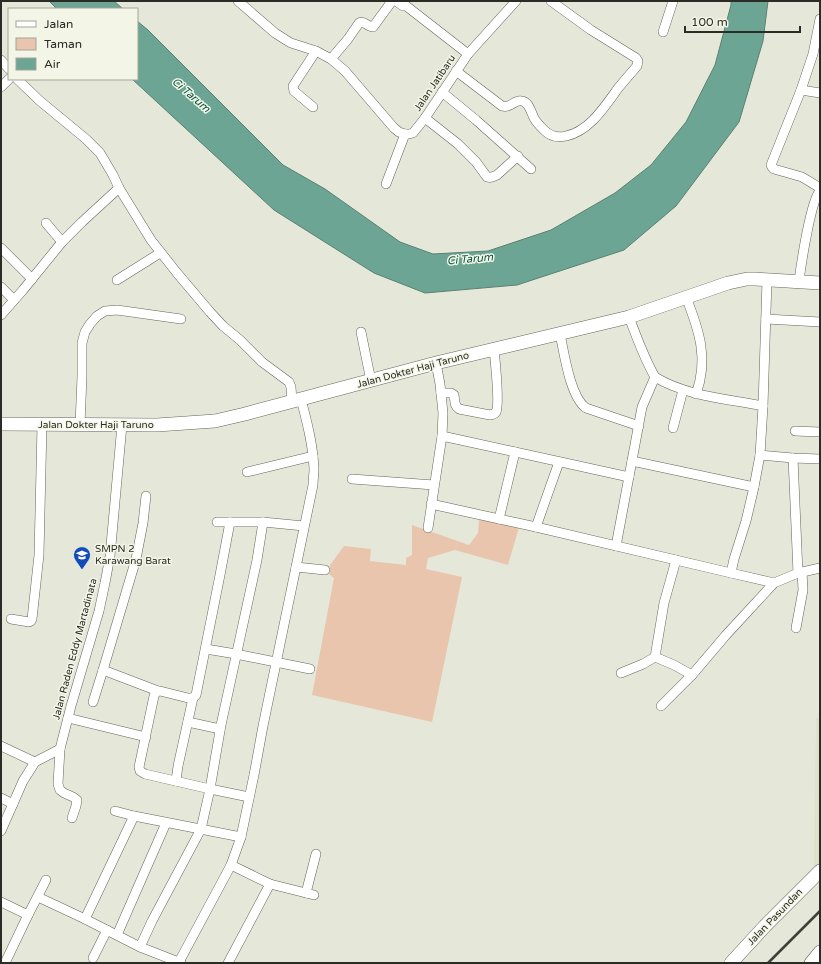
<svg xmlns="http://www.w3.org/2000/svg" width="821" height="964" font-family="'Varela Round',sans-serif">
<rect width="100%" height="100%" fill="#e5e8d9"/>
<path fill="#dde1ca" d="M 816,718 L 820,718 L 820,864 L 814,870 Z"/>
<path fill="#e9c5ad" d="M 479,519 L 520,524 L 508,565 L 455,550 L 428,558 L 426,569 L 462,577 L 432,722 L 312,695 L 334,578 L 329,574 L 330,565 L 344,546 L 371,549 L 370,561 L 406,565 L 406,558 L 412,555 L 412,525 L 469,545 L 478,533 Z"/>
<g fill="#6da594" stroke="#598173">
<path d="M 49,1 L 114,1 L 123,9 L 57,9 Z"/>
<path d="M 731,1 L 768,1 L 763,41 L 739,122 L 676,206 L 624,250 L 517,285 L 425,293 L 374,273 L 274,210 L 132,79 L 137,79 L 137,21 L 148,30 L 283,165 L 325,189 L 400,242 L 433,254 L 488,251 L 551,230 L 615,193 L 651,165 L 686,122 L 715,65 L 731,5 Z"/>
</g>
<g fill="none" stroke-linecap="round" stroke-linejoin="round">
<g stroke="#636558" stroke-width="10">
<g id="street">
<path d="M 238,1 L 275,33 L 286,40 L 291,43 L 316,51 L 331,59 L 345,71 L 394,128 L 399,132 L 405,134 L 409,134 L 413,133 L 425,118 L 468,54 L 516,1"/>
<path d="M 396,1 L 403,6 L 405,5 L 468,54"/>
<path d="M 820,19 L 813,54 L 801,90 L 771,165 L 772,167 L 774,169 L 802,177 L 820,188"/>
<path d="M 663,32 L 673,1"/>
<path d="M 331,59 L 348,39 L 359,23 C 365,20 367,27 373,27 L 392,1"/>
<path d="M 1,60 L 9,69"/>
<path d="M 456,71 L 502,106 C 511,109 514,99 522,101 C 529,102 531,112 534,118 C 536,122 540,126 544,130 C 550,136 558,138 566,136 C 590,131 605,106 619,87 C 625,80 631,73 637,66 L 638,61 L 636,58 L 591,30 L 551,1"/>
<path d="M 17,79 L 40,101 L 86,139 L 100,153 L 113,175 L 119,188 L 151,240 L 177,273 L 210,312 L 223,326 L 240,340 L 262,362 L 289,382 L 291,387 L 292,401"/>
<path d="M 1,87 L 9,79"/>
<path d="M 801,90 L 820,93"/>
<path d="M 442,92 L 476,120 L 531,169"/>
<path d="M 313,107 L 294,91 L 293,86 L 316,51"/>
<path d="M 425,118 L 458,144 L 476,162 L 487,177 C 491,178 493,177 497,175 L 518,156"/>
<path d="M 386,184 L 405,134"/>
<path d="M 46,223 L 62,242"/>
<path d="M 1,248 L 32,279"/>
<path d="M 117,280 L 160,253"/>
<path d="M 767,280 L 763,406 L 760,455 L 754,487 L 746,521 L 734,559 L 731,573 L 774,583"/>
<path d="M 799,281 C 801,265 811,199 820,191"/>
<path d="M 1,287 L 14,300"/>
<path d="M 686,297 C 699,330 709,359 696,394"/>
<path d="M 1,315 L 23,290 L 62,242 L 82,222 L 119,188"/>
<path d="M 766,319 L 820,322"/>
<path d="M 361,332 L 371,381"/>
<path d="M 560,334 C 564,352 570,397 586,408 L 639,426"/>
<path d="M 655,377 C 686,396 728,399 763,406"/>
<path d="M 441,393 L 451,393 L 454,395 C 455,400 454,406 459,409 L 490,415 C 493,414 494,415 496,412 C 500,405 495,359 494,349"/>
<path d="M 80,425 L 82,376 L 82,343 L 85,332 L 90,324 L 97,316 L 105,311 L 117,310 L 181,319"/>
<path d="M 673,428 L 683,390"/>
<path d="M 795,431 L 820,432"/>
<path d="M 442,436 L 629,477"/>
<path d="M 760,455 L 793,458 L 820,459"/>
<path d="M 793,458 L 798,573"/>
<path d="M 632,461 L 754,487"/>
<path d="M 247,472 L 313,456"/>
<path d="M 352,479 L 434,485"/>
<path d="M 431,504 L 536,527 L 731,573"/>
<path d="M 499,519 L 515,452"/>
<path d="M 217,522 L 230,522"/>
<path d="M 536,527 L 559,462"/>
<path d="M 428,528 L 442,436 L 443,413 L 440,384 L 436,363"/>
<path d="M 616,546 L 642,407 L 655,377 C 644,358 637,338 629,317"/>
<path d="M 296,567 L 325,570"/>
<path d="M 11,619 L 29,622 L 31,621 L 32,619 L 39,555 L 42,425"/>
<path d="M 796,628 L 803,590 L 802,572"/>
<path d="M 206,649 L 236,654 L 310,669"/>
<path d="M 655,657 L 674,665 L 692,675"/>
<path d="M 103,670 L 136,559 L 143,523 L 146,496"/>
<path d="M 621,673 L 643,664 L 655,657 L 664,603 L 676,560"/>
<path d="M 93,702 L 103,670 L 158,691"/>
<path d="M 661,706 L 692,675 L 726,635 L 774,583 L 798,573 L 820,568"/>
<path d="M 68,718 L 146,737"/>
<path d="M 188,722 L 220,729"/>
<path d="M 1,746 L 35,762"/>
<path d="M 176,781 L 178,766 L 193,698 L 196,695 L 220,575 L 230,522 L 263,522 L 304,526"/>
<path d="M 249,797 L 210,789 L 221,725 L 257,560 L 263,522"/>
<path d="M 1,798 L 13,804"/>
<path d="M 115,811 L 134,816 L 241,837"/>
<path d="M 72,818 L 76,806 L 77,800 L 73,797 L 64,793 L 60,790 L 58,784 L 60,749 L 71,706 L 99,611 L 105,583 L 110,556 L 122,425"/>
<path d="M 1,831 L 23,781 L 35,762 L 60,749"/>
<path d="M 270,884 L 314,895"/>
<path d="M 306,893 L 316,854"/>
<path d="M 38,897 L 85,919 L 140,947 L 181,963"/>
<path d="M 1,902 L 28,915 L 46,880"/>
<path d="M 85,919 L 134,816"/>
<path d="M 117,935 L 166,823"/>
<path d="M 140,947 L 152,921 L 201,829 L 210,789 L 145,774 L 140,771 L 139,767 L 154,696 L 156,692 L 160,691 L 188,698 L 193,698"/>
<path d="M 93,958 L 107,930"/>
<path d="M 179,962 L 231,865 L 241,837 L 254,775 L 263,726 L 313,485 C 313,480 314,474 314,469 C 313,445 307,422 301,399"/>
<path d="M 5,963 L 28,915"/>
<path d="M 228,963 L 270,884 L 231,865"/>
</g>
</g>
<g stroke="#636558" stroke-width="14">
<g id="secondary">
<path d="M 1,424 L 157,425 L 215,421 L 245,414 L 436,363 L 629,317 L 728,283 L 747,279 L 755,279 L 820,283"/>
<path d="M 731,963 L 765,926 L 820,871"/>
<path d="M 811,963 L 820,952"/>
</g>
</g>
<use href="#street" stroke="#fff" stroke-width="9"/>
<use href="#secondary" stroke="#fff" stroke-width="13"/>
<path stroke="#3e3f38" stroke-width="2.5" d="M 768,963 L 820,911"/>
</g>
<defs>
<g id="school-pin" transform="scale(0.9)"><path d="M0 17L-7.5 6A9.5 9.5 0 1 1 7.5 6Z" fill="#134cb8" stroke="#f3f5e6"/><path d="M0-5L7-2L0 1L-7-2ZM-4 1L0 2.5L4 1V4Q0 6-4 4Z" fill="#fff"/></g>
</defs>
<g fill-rule="evenodd">
<use href="#school-pin" x="82" y="555"/>
</g>
<g text-anchor="middle" dominant-baseline="central" stroke-width="3" stroke-linejoin="round" paint-order="stroke">
<g font-size="10" fill="#2b2c26" stroke="#f3f5e6">
<text transform="translate(435 83) rotate(-56)">Jalan Jatibaru</text>
<text transform="translate(413 370) rotate(-15)">Jalan Dokter Haji Taruno</text>
<text x="96" y="425">Jalan Dokter Haji Taruno</text>
<text transform="translate(75 649) rotate(-75)">Jalan Raden Eddy Martadinata</text>
<text transform="translate(775 917) rotate(-46)">Jalan Pasundan</text>
</g>
<g font-size="10" fill="#2b2c26" stroke="#f3f5e6" text-anchor="start">
<text x="95" y="549">SMPN 2<tspan x="95" dy="12">Karawang Barat</tspan></text>
</g>
<g font-size="11" font-style="italic" fill="#045544" stroke="#f3f5e6">
<text transform="translate(191 95) rotate(41)">Ci Tarum</text>
<text transform="translate(470 259) rotate(-5)">Ci Tarum</text>
</g>
</g>
<rect width="821" height="964" fill="none" stroke="#2b2c26" stroke-width="4"/>
<rect x="8" y="8" width="130" height="72" fill="#f3f5e6" stroke="#a3a599"/>
<rect x="16" y="21" width="20" height="6" fill="#ffffff" stroke="#a3a599"/>
<text x="44" y="28" font-size="12" fill="#2b2c26">Jalan</text>
<rect x="16" y="38" width="20" height="12" fill="#e9c5ad" stroke="#a3a599"/>
<text x="44" y="48" font-size="12" fill="#2b2c26">Taman</text>
<rect x="16" y="58" width="20" height="12" fill="#6da594" stroke="#a3a599"/>
<text x="44" y="68" font-size="12" fill="#2b2c26">Air</text>
<path d="M685 26v6h115v-6" fill="none" stroke="#2b2c26" stroke-width="2"/>
<text x="691" y="26" font-size="12" fill="#2b2c26" stroke="#f3f5e6" stroke-width="3" paint-order="stroke">100 m</text>
</svg>
